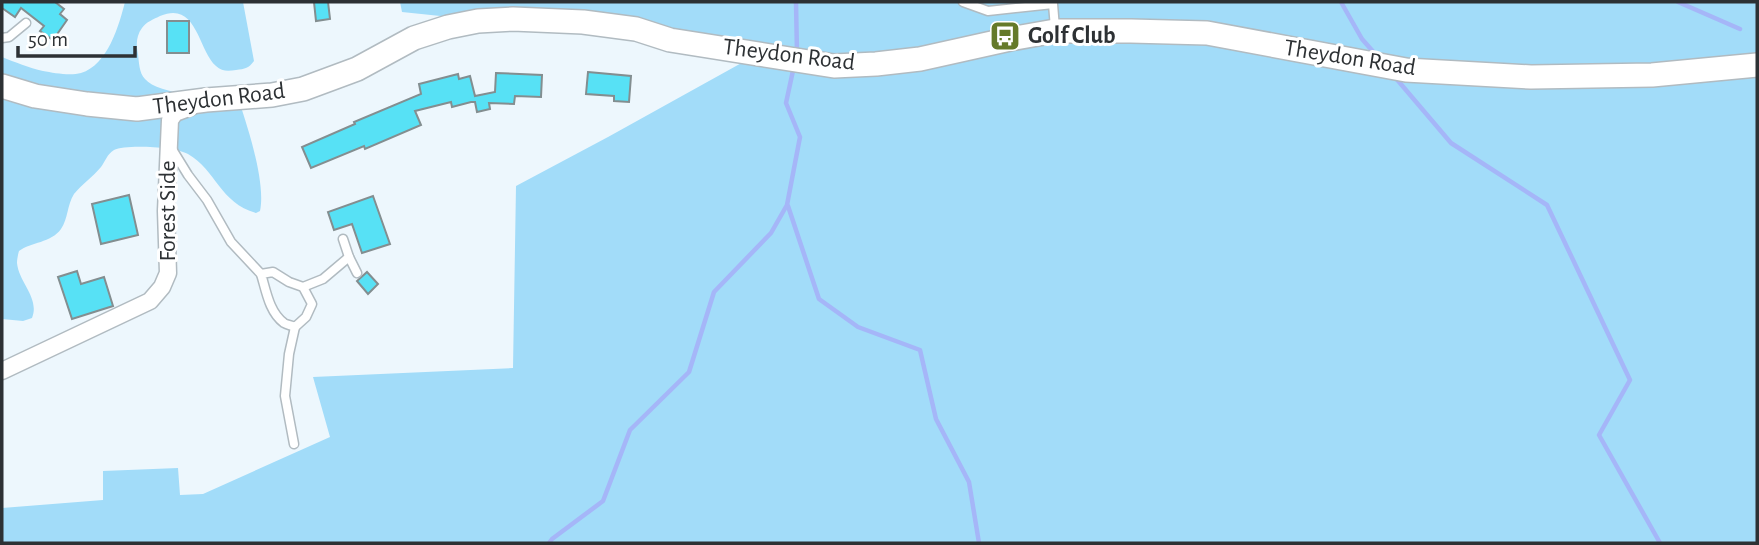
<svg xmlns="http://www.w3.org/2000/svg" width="1759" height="545" font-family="'Alegreya Sans',sans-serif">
<rect width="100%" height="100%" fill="#edf7fd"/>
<g fill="#a2dcf9">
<path d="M 125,2 L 243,2 L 254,61 C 249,68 245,69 236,70 C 229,71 222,72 216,66 C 198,50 197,0 160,16 C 154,19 146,22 142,28 C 136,36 136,45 138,54 C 139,62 139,73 145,79 C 158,95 218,98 239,101 C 248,128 266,183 260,211 L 256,213 C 220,203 216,170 188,154 C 176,147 126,144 114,150 C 107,154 105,162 101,167 C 93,177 82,184 74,194 C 67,205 68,219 61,229 C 51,243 31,242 19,251 C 18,254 17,260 17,263 C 19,283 40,298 32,318 L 23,321 L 2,319 L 2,57 C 15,62 29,68 43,71 C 54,73 70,76 81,73 C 108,65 119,25 125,2 Z"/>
<path d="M 400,2 L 1757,2 L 1757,543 L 2,543 L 2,508 L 103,500 L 103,471 L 178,468 L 180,495 L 203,494 L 330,437 L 313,377 L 513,368 L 516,186 L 608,137 L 765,50 L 402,12 Z"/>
</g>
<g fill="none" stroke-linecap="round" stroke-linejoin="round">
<g stroke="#a5b6f8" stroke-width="4.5">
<path d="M 796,2 L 797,54"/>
<path d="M 1341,2 L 1362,39 L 1377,56"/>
<path d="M 1678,2 L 1740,29"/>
<path d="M 1394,76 L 1451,143 L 1547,205 L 1630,380 L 1599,435 L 1660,543"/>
<path d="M 788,206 L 819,299 L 858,327 L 920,350 L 936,419 L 969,482 L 979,543"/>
<path d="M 549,543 L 552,539 L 603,501 L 630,430 L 689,372 L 714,292 L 771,233 L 787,205 L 800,137 L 786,103 L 794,66"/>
</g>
</g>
<g fill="#57e1f5" stroke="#838e90" stroke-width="2">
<path d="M 2,2 L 55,2 L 64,9 L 60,14 L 67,20 L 53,40 L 40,31 L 44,26 L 21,8 L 15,17 L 2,8 Z"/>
<path d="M 314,2 L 328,2 L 330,19 L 316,21 Z"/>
<rect x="167" y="21" width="22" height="32"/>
<path d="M 588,72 L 631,76 L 629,102 L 614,101 L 614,96 L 586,94 Z"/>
<path d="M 496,73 L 542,75 L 541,97 L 515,96 L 514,104 L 489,103 L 490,109 L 477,112 L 475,102 L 471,102 L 452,107 L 451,102 L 415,111 L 421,125 L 365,149 L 364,146 L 311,168 L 302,147 L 355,124 L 354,122 L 421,94 L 419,84 L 458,74 L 459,79 L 470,76 L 475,96 L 495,92 Z"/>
<path d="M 129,195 L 138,235 L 101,244 L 92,204 Z"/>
<path d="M 373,196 L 390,244 L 362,253 L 352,224 L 334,230 L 328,212 Z"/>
<path d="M 77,271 L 81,284 L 104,277 L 113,306 L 72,319 L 58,277 Z"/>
<path d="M 367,272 L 378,284 L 368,294 L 357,281 Z"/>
</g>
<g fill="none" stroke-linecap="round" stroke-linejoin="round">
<g stroke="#b1bbc1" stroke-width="11">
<g id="lane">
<path d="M 963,2 L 988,11 L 1053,4 L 1055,28"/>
<path d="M 2,38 L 9,37 L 26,23"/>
<path d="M 172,149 L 188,175 L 207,200 L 231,242 L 261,274"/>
<path d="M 343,239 L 349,257 L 357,273"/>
<path d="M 273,272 L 289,282 L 303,287 L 312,304 L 306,317 L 295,327 C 291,325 287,325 284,323 C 269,312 266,290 261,274 Z"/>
<path d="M 303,287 L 323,279 L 349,257"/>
<path d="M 294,444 L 285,396 L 289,354 L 295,327"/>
</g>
</g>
<g stroke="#b1bbc1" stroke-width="19">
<path id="street" d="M 2,371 L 150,301 L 162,287 L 168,273 L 166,211 L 170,120 L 175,113 L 191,107"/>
</g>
<g stroke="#b1bbc1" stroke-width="26">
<path id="secondary" d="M 2,86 L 35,96 L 87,104 L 137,109 L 206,100 L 272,95 L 303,89 L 357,69 L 414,38 L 448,27 L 478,21 L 513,19 L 583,22 L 636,29 L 670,40 L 834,66 L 876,64 L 920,59 L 1010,39 L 1055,31 L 1131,31 L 1207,33 L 1406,70 L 1531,77 L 1652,75 L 1757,65"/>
</g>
<use href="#lane" stroke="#fff" stroke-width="8"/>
<use href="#street" stroke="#fff" stroke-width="16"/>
<use href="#secondary" stroke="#fff" stroke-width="23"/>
</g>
<defs>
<g id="bus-square" transform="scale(1.575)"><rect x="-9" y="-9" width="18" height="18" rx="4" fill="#657a2a" stroke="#fff"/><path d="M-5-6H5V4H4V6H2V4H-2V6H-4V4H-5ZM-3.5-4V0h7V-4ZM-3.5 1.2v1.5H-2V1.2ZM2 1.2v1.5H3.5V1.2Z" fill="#fff"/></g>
</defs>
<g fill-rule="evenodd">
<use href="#bus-square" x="1005" y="36"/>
</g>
<g text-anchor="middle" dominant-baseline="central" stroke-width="6" stroke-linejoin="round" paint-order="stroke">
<g font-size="24" font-weight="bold" fill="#2d3134" stroke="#fff" text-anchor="start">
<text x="1028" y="36">Golf Club</text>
</g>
<g font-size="24" fill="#2d3134" stroke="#fff">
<text transform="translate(789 55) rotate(7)">Theydon Road</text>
<text transform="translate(1350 58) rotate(9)">Theydon Road</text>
<text transform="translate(219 99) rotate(-7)">Theydon Road</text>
<text transform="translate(168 211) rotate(-90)">Forest Side</text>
</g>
</g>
<rect width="1759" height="545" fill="none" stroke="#2d3134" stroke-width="7"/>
<path d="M18 46v10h117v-10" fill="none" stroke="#2d3134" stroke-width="3.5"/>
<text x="28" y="46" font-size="21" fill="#2d3134" stroke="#ffffff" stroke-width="5" paint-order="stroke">50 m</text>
</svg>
